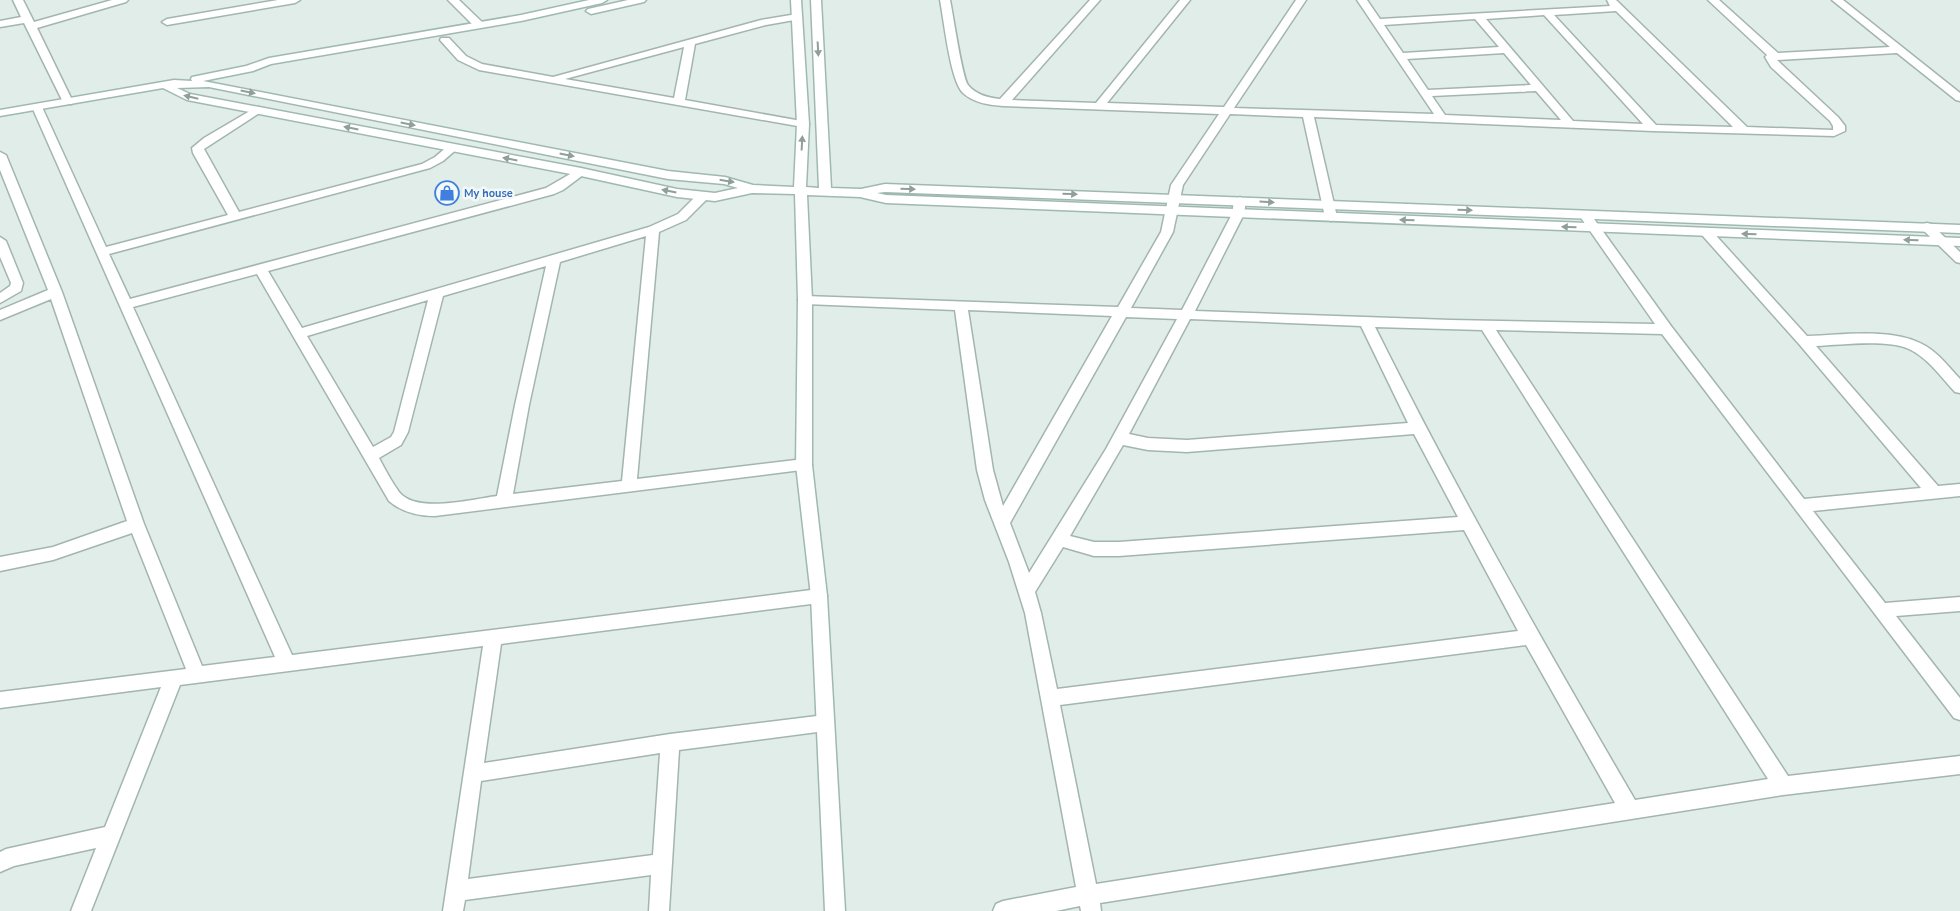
<svg xmlns="http://www.w3.org/2000/svg" width="1960" height="911" font-family="'Nunito Sans',sans-serif">
<rect width="100%" height="100%" fill="#e1ede8"/>
<g fill="none" stroke-linecap="round" stroke-linejoin="round">
<g stroke="#a3b5b0" stroke-width="3">
<g id="street">
<path d="M 13,0 L 23,0 L 34,22 L 112,0 L 128,0 L 126,2 L 37,28 L 73,102 L 72,104 L 64,104 L 63,102 L 24,23 L 0,27 L 0,21 L 21,17 Z"/>
<path d="M 278,0 L 300,0 L 295,3 L 167,25 L 162,22 L 167,19 Z"/>
<path d="M 448,0 L 459,0 L 483,23 L 483,27 L 475,27 Z"/>
<path d="M 940,0 L 950,0 C 953,14 962,77 968,85 C 976,95 989,98 1000,99 L 1090,0 L 1100,0 L 1012,100 L 1096,103 L 1180,0 L 1190,0 L 1107,103 L 1224,107 L 1296,0 L 1306,0 L 1234,108 L 1434,114 L 1357,0 L 1367,0 L 1380,19 L 1610,6 L 1607,0 L 1616,0 L 1747,127 L 1833,130 L 1833,126 L 1830,121 L 1771,67 L 1765,57 L 1767,55 L 1708,0 L 1719,0 L 1778,53 L 1890,47 L 1832,0 L 1843,0 L 1960,93 L 1960,101 L 1956,100 L 1897,53 L 1777,60 L 1838,117 L 1845,126 L 1845,131 L 1834,136 L 1653,131 L 1314,117 L 1337,217 L 1331,221 L 1325,217 L 1303,117 L 1230,114 L 1183,185 L 1173,232 L 1131,308 L 1182,310 L 1232,214 L 1234,201 L 1240,197 L 1246,201 L 1244,214 L 1195,311 L 1451,320 L 1655,324 L 1579,215 L 1581,212 L 1589,212 L 1671,326 L 1804,499 L 1921,488 L 1799,344 L 1702,235 L 1700,232 L 1702,229 L 1710,229 L 1807,336 C 1841,335 1889,328 1920,343 C 1936,350 1948,366 1960,379 L 1960,393 L 1955,392 C 1941,377 1928,358 1909,349 C 1888,339 1840,345 1816,346 L 1938,486 L 1960,484 L 1960,496 L 1813,511 L 1885,603 L 1960,597 L 1960,611 L 1896,616 L 1960,698 L 1960,720 L 1954,718 L 1662,334 L 1496,330 L 1788,776 L 1960,756 L 1960,774 L 1783,795 L 1100,903 L 1101,911 L 1081,911 L 1080,906 L 1056,911 L 993,911 L 996,904 L 1003,901 L 1076,887 L 1025,613 L 1009,562 L 985,500 L 977,470 L 955,310 L 805,304 L 800,303 L 798,300 L 800,297 L 805,296 L 1118,307 L 1161,232 L 1171,185 L 1219,114 L 1003,106 C 989,105 974,103 963,93 C 950,80 944,20 940,0 ZM 1616,11 L 1733,127 L 1656,125 L 1554,15 ZM 1544,15 L 1643,124 L 1573,121 L 1486,19 ZM 1475,19 L 1499,47 L 1403,53 L 1384,25 ZM 1504,53 L 1531,85 L 1428,90 L 1407,59 ZM 1536,91 L 1561,120 L 1445,115 L 1432,96 ZM 968,310 L 1112,316 L 1003,506 L 993,470 ZM 1126,317 L 1177,319 L 1106,449 L 1029,573 L 1010,523 ZM 1190,319 L 1361,326 L 1408,423 L 1187,440 L 1148,438 L 1129,434 ZM 1375,327 L 1482,330 L 1768,779 L 1635,800 C 1544,644 1455,488 1375,327 ZM 1414,434 L 1458,517 L 1119,542 L 1094,542 L 1070,536 L 1123,445 L 1148,450 L 1187,452 ZM 1464,530 L 1518,631 L 1057,689 L 1041,613 L 1035,592 L 1063,547 L 1094,556 L 1119,556 ZM 1526,645 L 1615,803 L 1096,884 L 1060,705 Z"/>
<path d="M 797,14 L 800,15 L 800,19 L 766,25 L 695,44 L 685,100 L 807,122 L 809,124 L 803,127 L 479,70 L 458,60 L 440,40 L 441,38 L 449,38 L 466,56 L 482,64 L 553,77 L 761,20 ZM 684,47 L 674,98 L 565,79 Z"/>
<path d="M 37,104 L 42,107 L 106,247 L 228,215 L 193,153 L 192,148 L 204,138 L 255,108 L 259,107 L 264,110 L 204,149 L 239,212 L 422,164 L 435,157 L 448,146 L 456,146 L 458,148 L 443,161 L 430,168 L 109,254 L 130,299 L 546,188 L 577,170 L 581,168 L 587,172 L 563,190 L 554,194 L 268,271 L 302,328 L 649,227 L 678,214 L 698,194 L 706,194 L 708,197 L 706,200 L 686,220 L 659,232 L 637,479 L 804,459 L 809,461 L 812,465 L 809,469 L 435,516 C 418,516 402,512 389,501 L 257,274 L 133,307 L 292,655 L 819,589 L 825,591 L 827,596 L 825,601 L 819,603 L 501,644 L 484,763 L 670,734 L 825,715 L 831,717 L 834,723 L 831,729 L 825,731 L 679,750 L 669,911 L 649,911 L 651,875 L 465,900 L 463,911 L 443,911 L 483,646 L 180,685 L 91,911 L 71,911 L 96,848 L 14,866 L 0,872 L 0,852 L 6,849 L 105,827 L 161,687 L 0,708 L 0,692 L 186,669 L 132,533 L 53,560 L 0,571 L 0,557 L 53,547 L 127,521 L 51,299 L 0,320 L 0,310 L 48,290 L 0,170 L 0,152 L 6,155 L 62,292 L 144,524 L 202,666 L 275,657 L 32,107 ZM 646,236 L 622,481 L 513,494 L 529,405 L 560,262 ZM 546,266 L 515,405 L 497,496 C 473,499 416,514 399,492 C 391,481 385,469 379,458 L 401,445 L 408,432 L 443,296 ZM 428,300 L 394,432 L 391,437 L 373,447 L 307,336 ZM 660,753 L 653,855 L 468,879 L 481,781 Z"/>
<path d="M 1927,223 L 1931,224 L 1960,252 L 1960,263 L 1956,262 L 1923,230 L 1921,227 L 1923,224 Z"/>
<path d="M 0,237 L 6,241 L 23,283 L 21,291 L 0,303 L 0,293 L 10,286 L 11,283 L 0,257 Z"/>
</g>
</g>
<g stroke="#9fb9b1" stroke-width="3">
<g id="secondary">
<path d="M 589,0 L 607,0 L 602,3 L 521,21 L 271,64 L 253,71 L 203,81 L 668,171 L 725,177 L 753,185 L 794,187 L 797,124 L 791,0 L 801,0 L 809,124 L 806,187 L 819,188 L 811,0 L 821,0 L 831,188 L 861,189 L 885,184 L 1960,225 L 1960,233 L 885,192 L 877,193 L 886,195 L 1960,238 L 1960,246 L 886,203 L 860,197 L 807,195 L 812,300 L 812,465 L 827,596 L 845,911 L 825,911 L 811,596 L 796,465 L 798,300 L 795,194 L 752,193 L 715,201 L 677,197 L 581,176 L 187,100 L 163,88 L 0,116 L 0,110 L 174,80 L 192,81 L 191,79 L 192,77 L 246,66 L 269,58 L 521,15 ZM 209,87 L 668,179 L 724,184 L 738,188 L 715,193 L 677,189 L 581,168 L 190,94 L 177,88 Z"/>
<path d="M 628,0 L 646,0 L 644,2 L 591,14 L 586,11 L 588,9 Z"/>
</g>
</g>
<use href="#street" fill="#fff" fill-rule="evenodd"/>
<use href="#secondary" fill="#fff" fill-rule="evenodd"/>
</g>
<defs><path id="oneway-solid" d="M-6-.8H1V-3.2L6.5 0L1 3.2V.8H-6Z" transform="scale(1.25)"/></defs>
<g fill="#909e9c">
<use href="#oneway-solid" transform="translate(818 49) rotate(87)"/>
<use href="#oneway-solid" transform="translate(248 92) rotate(11)"/>
<use href="#oneway-solid" transform="translate(191 97) rotate(-167)"/>
<use href="#oneway-solid" transform="translate(408 124) rotate(11)"/>
<use href="#oneway-solid" transform="translate(351 128) rotate(-169)"/>
<use href="#oneway-solid" transform="translate(802 143) rotate(-87)"/>
<use href="#oneway-solid" transform="translate(567 155) rotate(11)"/>
<use href="#oneway-solid" transform="translate(510 159) rotate(-169)"/>
<use href="#oneway-solid" transform="translate(727 181) rotate(9)"/>
<use href="#oneway-solid" transform="translate(908 189) rotate(2)"/>
<use href="#oneway-solid" transform="translate(669 191) rotate(-169)"/>
<use href="#oneway-solid" transform="translate(1070 194) rotate(2)"/>
<use href="#oneway-solid" transform="translate(1267 202) rotate(3)"/>
<use href="#oneway-solid" transform="translate(1465 210) rotate(2)"/>
<use href="#oneway-solid" transform="translate(1407 220) rotate(-178)"/>
<use href="#oneway-solid" transform="translate(1569 227) rotate(-178)"/>
<use href="#oneway-solid" transform="translate(1749 234) rotate(-178)"/>
<use href="#oneway-solid" transform="translate(1911 240) rotate(-178)"/>
</g>
<defs>
<g id="shop-ring" transform="scale(1.25)"><circle r="9.5" fill="#f2f9f6" stroke="#3f7fe0" stroke-width="1.5"/><path d="M-5-2.5h2.3a2.7 3.5 0 0 1 5.4 0H5L5.5 6h-11ZM-1.5-2.5h3a1.5 2.3 0 0 0-3 0Z" fill="#3f7fe0"/></g>
</defs>
<g fill-rule="evenodd">
<use href="#shop-ring" x="447" y="193"/>
</g>
<g text-anchor="middle" dominant-baseline="central" stroke-width="5" stroke-linejoin="round" paint-order="stroke">
<g font-size="11" font-weight="bold" fill="#366cbe" stroke="#f2f9f6" text-anchor="start">
<text x="464" y="193">My house</text>
</g>
</g>
</svg>
